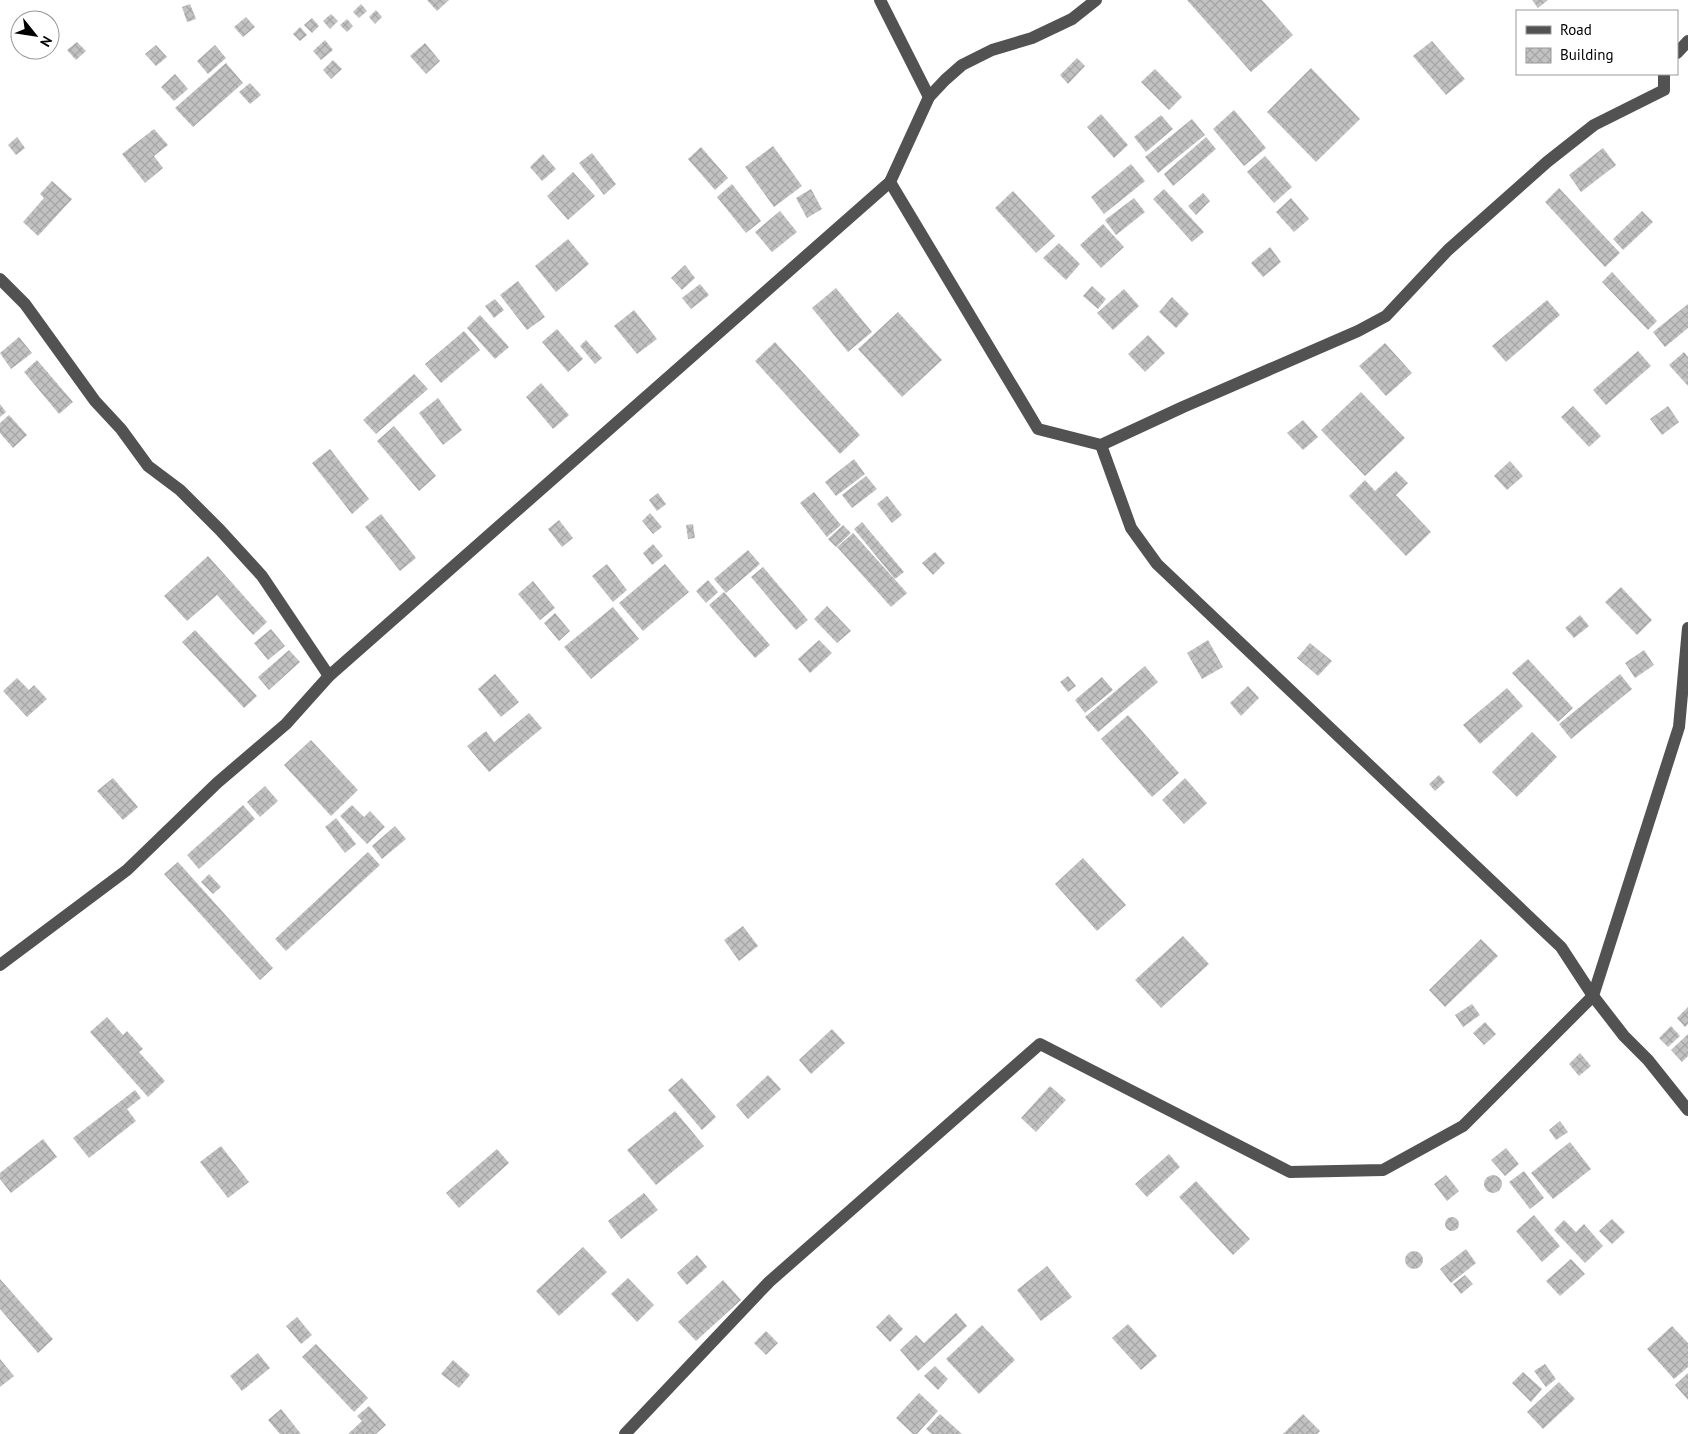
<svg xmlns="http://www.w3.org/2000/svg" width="1688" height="1434" font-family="'PT Sans',sans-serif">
<defs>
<pattern id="building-cross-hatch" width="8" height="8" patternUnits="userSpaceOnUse" patternTransform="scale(1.25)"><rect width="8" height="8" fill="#c2c2c2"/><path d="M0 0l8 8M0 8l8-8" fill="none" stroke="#a5a5a5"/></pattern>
</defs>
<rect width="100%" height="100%" fill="#fff"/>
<g fill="url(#building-cross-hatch)">
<path d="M 427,0 L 449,0 L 437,11 Z"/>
<path d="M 1187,0 L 1262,0 L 1293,35 L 1251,72 Z"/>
<path d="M 1532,0 L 1548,0 L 1538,8 Z"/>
<path d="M 190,4 L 196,19 L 187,22 L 182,7 Z"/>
<path d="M 361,4 L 367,11 L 359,18 L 353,12 Z"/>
<path d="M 376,10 L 382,17 L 375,24 L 369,17 Z"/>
<path d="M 331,14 L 338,21 L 330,29 L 323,21 Z"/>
<path d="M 246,17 L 255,27 L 243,37 L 234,27 Z"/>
<path d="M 312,18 L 319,26 L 312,33 L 304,25 Z"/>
<path d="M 347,19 L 353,26 L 347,32 L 340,25 Z"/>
<path d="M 300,27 L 307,35 L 300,41 L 293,34 Z"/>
<path d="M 325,40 L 333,50 L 321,60 L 313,51 Z"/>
<path d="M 1432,41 L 1465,79 L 1446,95 L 1413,56 Z"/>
<path d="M 77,42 L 86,51 L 76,60 L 67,50 Z"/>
<path d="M 425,43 L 440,61 L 426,74 L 410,56 Z"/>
<path d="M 156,45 L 167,57 L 156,66 L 145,54 Z"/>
<path d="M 215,45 L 226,58 L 208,74 L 197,61 Z"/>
<path d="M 1077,58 L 1085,66 L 1068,84 L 1060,75 Z"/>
<path d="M 333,60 L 342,69 L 331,79 L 323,70 Z"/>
<path d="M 226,63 L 243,83 L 193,127 L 175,108 Z"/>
<path d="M 1311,68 L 1360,119 L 1316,162 L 1267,112 Z"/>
<path d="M 1155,69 L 1182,97 L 1169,110 L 1141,82 Z"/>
<path d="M 175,74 L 188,89 L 174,101 L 161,87 Z"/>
<path d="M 250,83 L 261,95 L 250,104 L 239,92 Z"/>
<path d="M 1234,110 L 1266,148 L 1244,166 L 1213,129 Z"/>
<path d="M 1101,114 L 1128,145 L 1114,158 L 1087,127 Z"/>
<path d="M 1161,115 L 1173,129 L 1146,152 L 1134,137 Z"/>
<path d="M 1192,119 L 1205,135 L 1158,173 L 1145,157 Z"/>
<path d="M 154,129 L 168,145 L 154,156 L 163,168 L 145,183 L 122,154 Z"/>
<path d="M 17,137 L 25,148 L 16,155 L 8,145 Z"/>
<path d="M 1206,137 L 1216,149 L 1173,186 L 1164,174 Z"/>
<path d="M 773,146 L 802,186 L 774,207 L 745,167 Z"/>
<path d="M 701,147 L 728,178 L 715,190 L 688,159 Z"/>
<path d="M 1603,148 L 1616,165 L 1581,192 L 1569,175 Z"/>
<path d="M 592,153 L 616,184 L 604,195 L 579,163 Z"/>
<path d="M 543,154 L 556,169 L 542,181 L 530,167 Z"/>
<path d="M 1265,156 L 1292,187 L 1274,203 L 1247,172 Z"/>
<path d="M 1131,164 L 1145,181 L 1104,214 L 1091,197 Z"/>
<path d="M 573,172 L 595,196 L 568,220 L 547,196 Z"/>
<path d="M 52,181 L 72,199 L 38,236 L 23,222 L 44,198 L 40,194 Z"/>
<path d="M 732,184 L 761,221 L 746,233 L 717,197 Z"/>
<path d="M 1559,188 L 1620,253 L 1605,267 L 1545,202 Z"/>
<path d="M 811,189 L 822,209 L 807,218 L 796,198 Z"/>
<path d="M 1164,189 L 1204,232 L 1192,242 L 1153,199 Z"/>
<path d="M 1013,191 L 1055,236 L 1036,253 L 995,208 Z"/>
<path d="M 1203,193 L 1210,201 L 1196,215 L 1188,206 Z"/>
<path d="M 1134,198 L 1145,212 L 1116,235 L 1105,220 Z"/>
<path d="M 1291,198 L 1309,219 L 1294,232 L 1276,212 Z"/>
<path d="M 780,211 L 797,232 L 772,252 L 755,232 Z"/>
<path d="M 1642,211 L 1653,222 L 1623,250 L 1613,239 Z"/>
<path d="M 1103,224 L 1124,247 L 1101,268 L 1080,245 Z"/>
<path d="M 568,239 L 589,264 L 556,292 L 535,266 Z"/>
<path d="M 1059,243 L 1080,264 L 1066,280 L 1043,258 Z"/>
<path d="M 1270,247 L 1281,262 L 1263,277 L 1251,263 Z"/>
<path d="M 685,265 L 695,278 L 682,290 L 671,278 Z"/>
<path d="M 1612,272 L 1657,321 L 1648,330 L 1602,282 Z"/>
<path d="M 518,281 L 545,317 L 527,330 L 500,295 Z"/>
<path d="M 700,284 L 709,295 L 691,309 L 682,298 Z"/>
<path d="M 1092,286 L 1106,299 L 1098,309 L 1083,296 Z"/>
<path d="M 836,288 L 872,332 L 848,352 L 812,308 Z"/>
<path d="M 1124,289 L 1139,306 L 1113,330 L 1097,313 Z"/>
<path d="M 1172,297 L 1189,314 L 1176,328 L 1159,312 Z"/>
<path d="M 495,299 L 504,310 L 494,318 L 485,306 Z"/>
<path d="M 1547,300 L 1560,315 L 1506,362 L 1492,346 Z"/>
<path d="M 1688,304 L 1688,328 L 1665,347 L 1653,332 Z"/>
<path d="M 634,310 L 657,339 L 637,354 L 614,326 Z"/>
<path d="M 898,312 L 942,360 L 902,397 L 858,349 Z"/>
<path d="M 480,315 L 509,347 L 495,359 L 467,328 Z"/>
<path d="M 557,329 L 583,359 L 568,372 L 542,342 Z"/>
<path d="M 464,331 L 480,350 L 441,383 L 425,364 Z"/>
<path d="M 1148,335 L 1165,353 L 1145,372 L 1128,354 Z"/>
<path d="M 19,337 L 32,353 L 11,369 L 0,353 Z"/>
<path d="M 586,340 L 602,358 L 595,364 L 580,346 Z"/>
<path d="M 775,342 L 860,435 L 840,454 L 755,361 Z"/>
<path d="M 1385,343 L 1412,373 L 1386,396 L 1359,366 Z"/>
<path d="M 1638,351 L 1651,366 L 1606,405 L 1593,390 Z"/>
<path d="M 1684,352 L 1688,357 L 1688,386 L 1669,365 Z"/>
<path d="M 37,360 L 73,402 L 59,414 L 24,372 Z"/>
<path d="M 414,374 L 428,389 L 376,434 L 363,420 Z"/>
<path d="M 541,383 L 569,415 L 553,429 L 526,397 Z"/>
<path d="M 1361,392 L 1405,438 L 1365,476 L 1321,430 Z"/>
<path d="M 438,398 L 462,430 L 443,445 L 419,413 Z"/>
<path d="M 0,404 L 6,412 L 0,417 Z"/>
<path d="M 1573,406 L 1601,436 L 1589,447 L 1561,417 Z"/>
<path d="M 1668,406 L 1679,422 L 1662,435 L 1650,419 Z"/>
<path d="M 9,415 L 27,435 L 13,448 L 0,433 L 0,423 Z"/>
<path d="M 1303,420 L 1318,437 L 1303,450 L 1287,433 Z"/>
<path d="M 394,426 L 436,476 L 419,491 L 377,441 Z"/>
<path d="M 330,449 L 369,499 L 352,514 L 312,463 Z"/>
<path d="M 854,459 L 865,474 L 836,496 L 825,482 Z"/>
<path d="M 1510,461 L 1523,476 L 1507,490 L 1494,476 Z"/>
<path d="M 1396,471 L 1408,483 L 1396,495 L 1431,532 L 1406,556 L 1349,496 L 1365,480 L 1375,491 Z"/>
<path d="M 866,476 L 877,489 L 852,508 L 842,495 Z"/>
<path d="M 814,492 L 841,525 L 827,537 L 800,503 Z"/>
<path d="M 658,493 L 666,504 L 657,511 L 649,500 Z"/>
<path d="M 887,496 L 902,515 L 892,523 L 877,504 Z"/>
<path d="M 650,513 L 662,527 L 653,534 L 642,521 Z"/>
<path d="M 381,514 L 416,558 L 400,571 L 365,527 Z"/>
<path d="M 559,520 L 573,538 L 562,547 L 548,529 Z"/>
<path d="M 862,522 L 904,572 L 895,579 L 854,529 Z"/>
<path d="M 693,524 L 695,538 L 688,539 L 686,525 Z"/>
<path d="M 843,525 L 851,533 L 836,547 L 828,539 Z"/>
<path d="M 853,533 L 907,593 L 891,607 L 837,547 Z"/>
<path d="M 653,544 L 663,556 L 652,565 L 643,553 Z"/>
<path d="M 748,550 L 760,564 L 726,593 L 714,579 Z"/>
<path d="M 935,552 L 945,563 L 933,575 L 922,563 Z"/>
<path d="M 208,556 L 267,622 L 253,635 L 217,595 L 187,621 L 164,596 Z"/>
<path d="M 607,564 L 627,590 L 613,602 L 592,576 Z"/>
<path d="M 665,564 L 689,592 L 643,631 L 619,603 Z"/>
<path d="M 763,567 L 808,620 L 796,630 L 751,577 Z"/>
<path d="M 708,580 L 718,592 L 706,603 L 696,591 Z"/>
<path d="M 533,581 L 555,608 L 540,620 L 518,594 Z"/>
<path d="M 1621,587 L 1652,620 L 1637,635 L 1605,602 Z"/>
<path d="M 724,592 L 770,645 L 755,658 L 709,605 Z"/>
<path d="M 827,606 L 851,631 L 837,643 L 814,619 Z"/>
<path d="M 613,607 L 639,639 L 591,679 L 564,647 Z"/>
<path d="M 555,613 L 570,631 L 559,641 L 544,623 Z"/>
<path d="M 1580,615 L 1589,626 L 1574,638 L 1565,628 Z"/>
<path d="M 271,629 L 285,646 L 268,660 L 254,643 Z"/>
<path d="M 195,630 L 257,696 L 244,708 L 182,642 Z"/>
<path d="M 819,640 L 832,653 L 810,673 L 798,659 Z"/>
<path d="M 1208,640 L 1223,667 L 1202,679 L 1187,653 Z"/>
<path d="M 1310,643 L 1332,661 L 1318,676 L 1297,658 Z"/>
<path d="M 289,650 L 300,662 L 269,690 L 258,677 Z"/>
<path d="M 1644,650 L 1654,665 L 1635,678 L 1625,663 Z"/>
<path d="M 1528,659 L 1573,708 L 1558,722 L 1512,673 Z"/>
<path d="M 1145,666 L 1158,682 L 1098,732 L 1085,717 Z"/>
<path d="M 495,674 L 519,702 L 501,717 L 478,689 Z"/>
<path d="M 1620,674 L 1632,689 L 1571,739 L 1559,724 Z"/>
<path d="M 1068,676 L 1076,686 L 1068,692 L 1060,682 Z"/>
<path d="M 1102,677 L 1113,690 L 1085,713 L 1075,700 Z"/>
<path d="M 17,678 L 29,690 L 34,685 L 47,699 L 27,717 L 3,691 Z"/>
<path d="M 1248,686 L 1259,698 L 1241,716 L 1230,703 Z"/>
<path d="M 1507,688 L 1523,706 L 1480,744 L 1463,725 Z"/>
<path d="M 529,713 L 542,728 L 489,772 L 467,746 L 486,731 L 494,742 Z"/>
<path d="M 1128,715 L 1179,773 L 1152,797 L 1101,739 Z"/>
<path d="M 1532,732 L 1557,757 L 1517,797 L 1492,772 Z"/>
<path d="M 311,740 L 358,790 L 331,816 L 284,765 Z"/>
<path d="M 1439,775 L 1445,782 L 1435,791 L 1429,784 Z"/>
<path d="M 113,778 L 138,807 L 123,820 L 97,791 Z"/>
<path d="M 1185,778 L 1207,803 L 1184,824 L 1162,800 Z"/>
<path d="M 265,786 L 278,801 L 260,817 L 247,802 Z"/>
<path d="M 243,805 L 255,819 L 199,869 L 187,855 Z"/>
<path d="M 352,805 L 364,817 L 370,811 L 385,827 L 367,844 L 340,816 Z"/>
<path d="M 336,818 L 356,844 L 345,853 L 325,827 Z"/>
<path d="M 395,826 L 406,839 L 382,859 L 372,846 Z"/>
<path d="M 368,852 L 380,865 L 286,951 L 275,939 Z"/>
<path d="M 1083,858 L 1126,905 L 1097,931 L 1055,884 Z"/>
<path d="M 178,862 L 273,968 L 260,980 L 164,874 Z"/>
<path d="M 209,874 L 221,887 L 213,894 L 201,882 Z"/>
<path d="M 743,926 L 758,946 L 739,961 L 724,940 Z"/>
<path d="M 1183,936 L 1209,964 L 1161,1008 L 1135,980 Z"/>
<path d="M 1481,939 L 1498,956 L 1445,1007 L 1429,990 Z"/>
<path d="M 1472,1004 L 1480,1015 L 1463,1027 L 1455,1015 Z"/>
<path d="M 1688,1007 L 1688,1024 L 1685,1027 L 1677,1018 Z"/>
<path d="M 107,1017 L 123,1035 L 127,1031 L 143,1049 L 139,1052 L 165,1081 L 148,1097 L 90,1032 Z"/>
<path d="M 1485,1022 L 1496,1034 L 1484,1045 L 1473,1033 Z"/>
<path d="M 1671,1026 L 1680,1036 L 1668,1047 L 1659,1038 Z"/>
<path d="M 832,1029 L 845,1043 L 811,1074 L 799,1060 Z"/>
<path d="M 1688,1034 L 1688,1056 L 1682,1062 L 1671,1050 Z"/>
<path d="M 1580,1053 L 1591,1066 L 1579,1076 L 1569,1064 Z"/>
<path d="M 768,1075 L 781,1089 L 748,1119 L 736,1105 Z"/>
<path d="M 682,1078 L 716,1117 L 702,1130 L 668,1090 Z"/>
<path d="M 1050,1086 L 1066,1100 L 1036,1132 L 1021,1118 Z"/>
<path d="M 135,1090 L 141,1098 L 127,1109 L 136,1121 L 89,1158 L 73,1138 Z"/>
<path d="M 675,1111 L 704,1146 L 656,1185 L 627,1150 Z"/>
<path d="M 1560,1121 L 1568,1132 L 1556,1140 L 1549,1130 Z"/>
<path d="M 43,1139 L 57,1157 L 11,1193 L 0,1179 L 0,1173 Z"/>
<path d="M 1570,1142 L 1591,1169 L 1553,1199 L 1531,1173 Z"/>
<path d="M 221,1146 L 249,1182 L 228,1198 L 200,1162 Z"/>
<path d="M 1506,1148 L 1519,1164 L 1505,1176 L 1491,1160 Z"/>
<path d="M 497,1149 L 509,1163 L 459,1208 L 446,1193 Z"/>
<path d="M 1169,1154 L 1180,1167 L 1147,1197 L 1135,1184 Z"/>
<path d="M 1524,1171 L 1544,1198 L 1530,1209 L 1509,1182 Z"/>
<path d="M 1446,1175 L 1459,1191 L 1447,1201 L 1434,1184 Z"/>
<circle cx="1493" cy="1184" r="9"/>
<path d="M 1196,1181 L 1250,1239 L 1233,1255 L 1179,1197 Z"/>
<path d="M 644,1193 L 658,1210 L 621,1239 L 608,1221 Z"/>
<path d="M 1534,1215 L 1560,1246 L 1542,1262 L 1516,1231 Z"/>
<circle cx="1452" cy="1224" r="7"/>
<path d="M 1612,1219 L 1625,1232 L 1612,1244 L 1599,1231 Z"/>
<path d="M 1564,1220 L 1576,1232 L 1584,1224 L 1603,1246 L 1585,1263 L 1554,1230 Z"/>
<path d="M 583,1247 L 607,1272 L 559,1316 L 536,1291 Z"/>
<path d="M 1466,1249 L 1476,1263 L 1451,1283 L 1440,1269 Z"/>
<circle cx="1414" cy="1260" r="9"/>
<path d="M 697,1255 L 707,1267 L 687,1285 L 677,1273 Z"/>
<path d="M 1571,1259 L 1585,1274 L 1560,1296 L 1546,1281 Z"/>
<path d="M 1047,1266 L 1072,1297 L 1041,1321 L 1017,1290 Z"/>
<path d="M 1465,1275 L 1473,1284 L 1461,1294 L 1453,1284 Z"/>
<path d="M 628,1278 L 654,1305 L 637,1322 L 611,1294 Z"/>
<path d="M 0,1279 L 53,1339 L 38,1353 L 0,1309 Z"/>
<path d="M 723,1280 L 741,1300 L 696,1341 L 678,1322 Z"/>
<path d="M 956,1313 L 967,1326 L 918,1371 L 900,1350 L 916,1335 L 924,1343 Z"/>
<path d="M 889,1314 L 903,1329 L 890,1342 L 876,1327 Z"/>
<path d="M 297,1317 L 312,1335 L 301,1344 L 286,1326 Z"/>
<path d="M 1128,1324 L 1157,1356 L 1141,1370 L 1112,1338 Z"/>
<path d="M 982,1325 L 1015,1360 L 979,1394 L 946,1359 Z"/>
<path d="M 1672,1326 L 1688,1343 L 1688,1367 L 1674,1379 L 1647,1349 Z"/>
<path d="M 766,1331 L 778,1343 L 766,1355 L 754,1343 Z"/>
<path d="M 316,1344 L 368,1398 L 354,1412 L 302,1357 Z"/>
<path d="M 258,1353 L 270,1368 L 242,1391 L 230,1376 Z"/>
<path d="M 0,1359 L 14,1376 L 0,1387 Z"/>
<path d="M 453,1360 L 470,1375 L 459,1388 L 441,1374 Z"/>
<path d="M 1545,1364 L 1556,1379 L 1546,1387 L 1534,1371 Z"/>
<path d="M 935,1366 L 948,1379 L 938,1390 L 924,1376 Z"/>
<path d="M 1523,1372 L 1542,1389 L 1531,1402 L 1512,1383 Z"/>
<path d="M 1688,1373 L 1688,1400 L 1675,1385 Z"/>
<path d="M 1559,1382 L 1575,1399 L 1543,1429 L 1527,1412 Z"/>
<path d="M 919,1393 L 938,1411 L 917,1434 L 913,1434 L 896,1418 Z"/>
<path d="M 369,1406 L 386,1425 L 376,1434 L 348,1434 L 362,1421 L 357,1416 Z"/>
<path d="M 281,1409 L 301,1434 L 280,1434 L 268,1420 Z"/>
<path d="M 940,1414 L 962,1434 L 932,1434 L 926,1429 Z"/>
<path d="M 1303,1414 L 1320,1431 L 1317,1434 L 1283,1434 Z"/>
</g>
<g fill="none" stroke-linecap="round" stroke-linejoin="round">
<g stroke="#525252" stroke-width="12">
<path d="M 880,0 L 929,97"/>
<path d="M 1677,53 L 1688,41"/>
<path d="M 890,182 L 1038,429 L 1101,445 L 1183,407 L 1358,331 L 1386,316 L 1448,250 L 1547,162 L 1594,125 L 1664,90 L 1664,74"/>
<path d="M 0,279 L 25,304 L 95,401 L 121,429 L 148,466 L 180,490 L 220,530 L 262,576 L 329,676"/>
<path d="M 1101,445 L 1131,528 L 1157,564 L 1561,947 L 1593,996 L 1624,1036 L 1648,1060 L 1688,1110"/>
<path d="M 0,965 L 127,870 L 217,783 L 286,724 L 329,676 L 890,182 L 929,97 L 945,80 L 962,65 L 992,50 L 1032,38 L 1072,19 L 1096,0"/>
<path d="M 625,1434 L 769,1282 L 1040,1044 L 1290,1172 L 1383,1170 L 1463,1126 L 1593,996 L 1679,727 L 1688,628"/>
</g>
</g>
<rect x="1516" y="10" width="162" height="65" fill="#ffffff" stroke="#999999"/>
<rect x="1526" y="26" width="25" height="8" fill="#525252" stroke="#999999"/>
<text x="1560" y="35" font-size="15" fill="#000000">Road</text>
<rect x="1526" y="48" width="25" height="15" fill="url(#building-cross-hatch)" stroke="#999999"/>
<text x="1560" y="60" font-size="15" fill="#000000">Building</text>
<g transform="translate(35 35) rotate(120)"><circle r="24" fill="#ffffff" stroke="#999999"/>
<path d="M0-4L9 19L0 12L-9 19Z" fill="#000000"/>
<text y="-8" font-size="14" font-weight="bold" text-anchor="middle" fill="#000000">N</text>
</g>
</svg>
